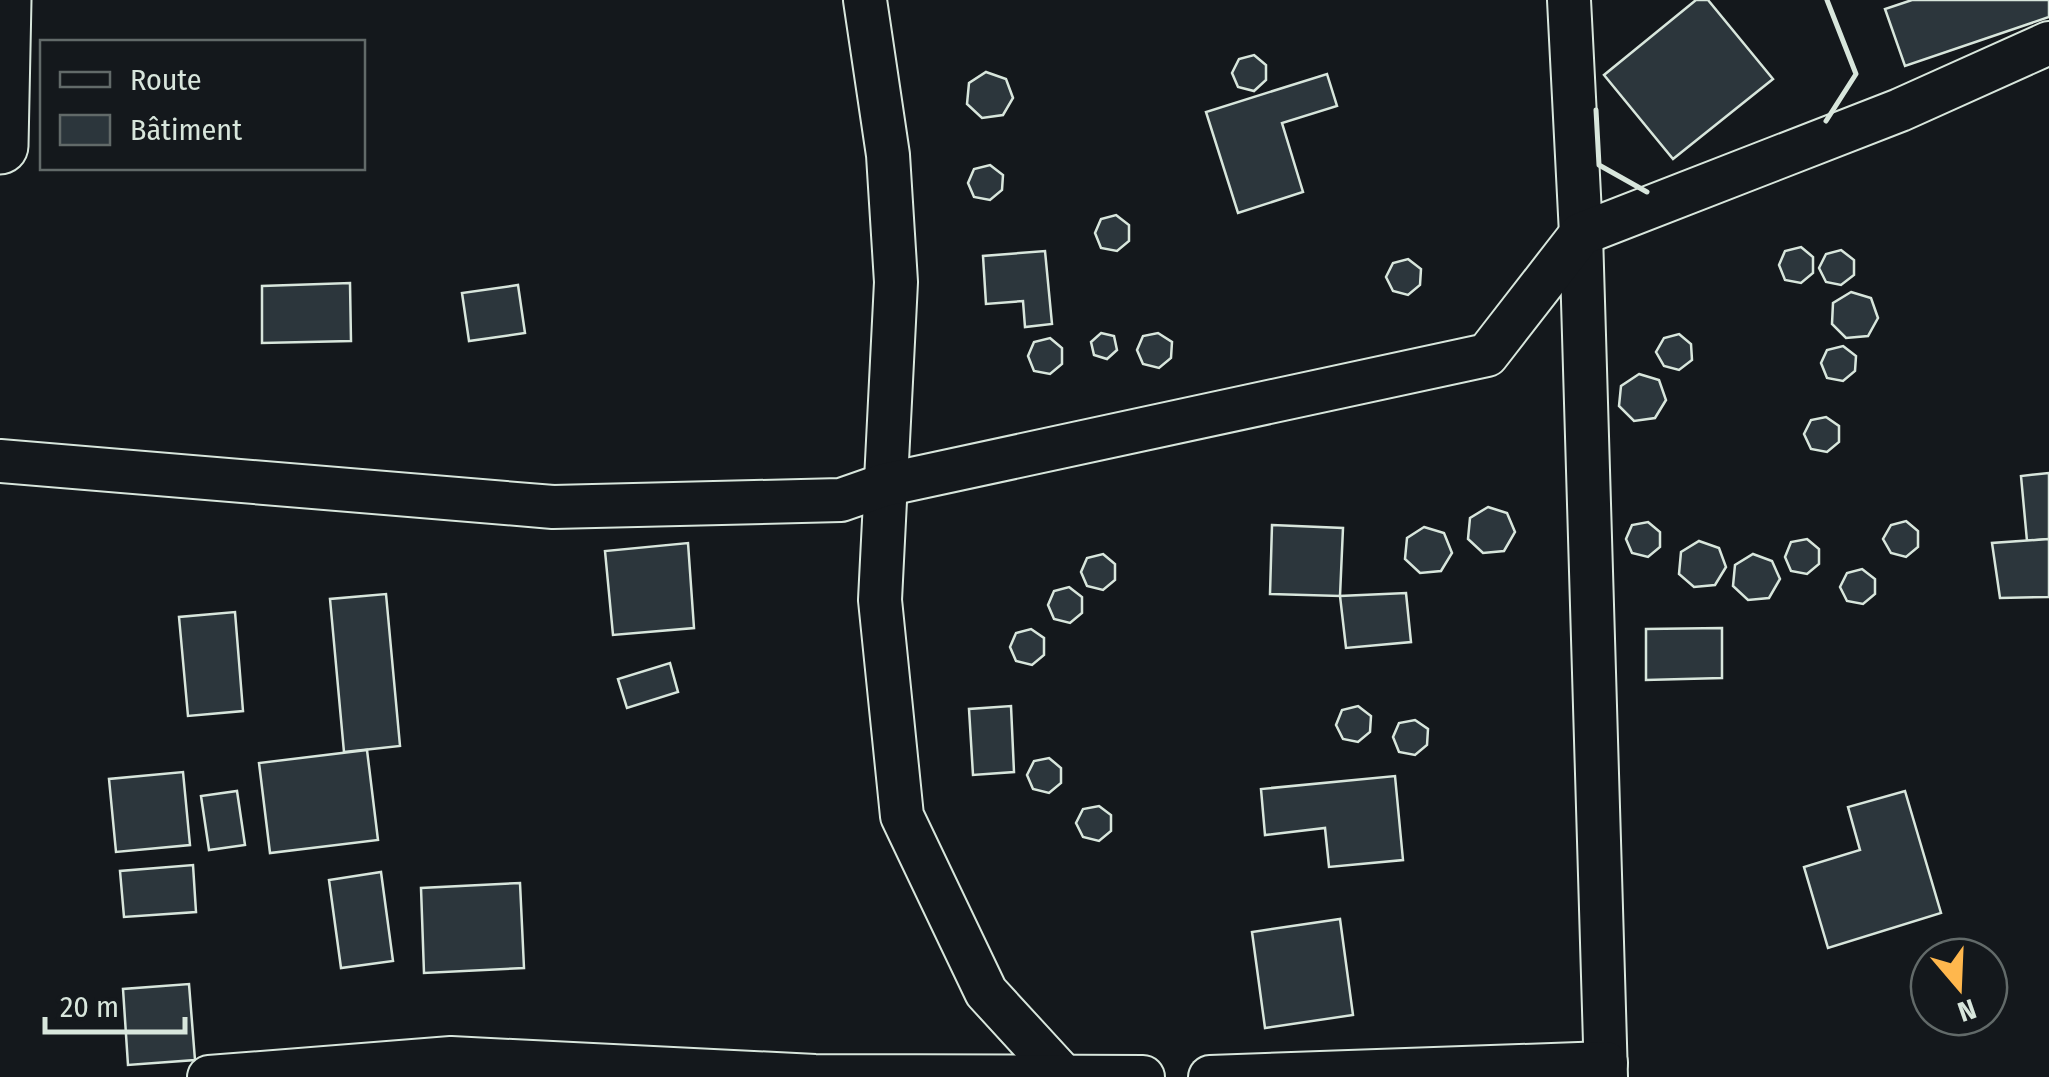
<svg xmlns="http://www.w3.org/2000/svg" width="2049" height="1077" font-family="'Fira Sans Condensed',sans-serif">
<rect width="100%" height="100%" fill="#14181c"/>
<g fill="#2c363c" stroke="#d8e6dc" stroke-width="2.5">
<path d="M 1696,0 L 1708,0 L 1773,79 L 1673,159 L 1604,75 Z"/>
<path d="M 1912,0 L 2049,0 L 2049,17 L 1905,66 L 1885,9 Z"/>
<path d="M 1254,55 L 1266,65 L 1266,80 L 1254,91 L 1238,87 L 1232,73 L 1239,59 Z"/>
<path d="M 986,72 L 1006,79 L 1013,98 L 1003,115 L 982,118 L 967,104 L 969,83 Z"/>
<path d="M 1327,74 L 1337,106 L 1282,123 L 1303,192 L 1238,213 L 1206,112 Z"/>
<path d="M 990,165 L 1003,175 L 1002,190 L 990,200 L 974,197 L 968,183 L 974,169 Z"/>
<path d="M 1116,215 L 1129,225 L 1129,241 L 1117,251 L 1101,248 L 1095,233 L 1101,219 Z"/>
<path d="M 1801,247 L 1813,257 L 1813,273 L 1801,283 L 1785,280 L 1779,265 L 1785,251 Z"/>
<path d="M 1841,250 L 1854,260 L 1854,275 L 1841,285 L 1826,282 L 1819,268 L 1826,254 Z"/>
<path d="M 1045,251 L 1052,324 L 1025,327 L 1023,301 L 986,304 L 983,256 Z"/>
<path d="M 1408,259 L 1421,269 L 1420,285 L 1408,295 L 1393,291 L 1386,277 L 1393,263 Z"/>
<path d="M 350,283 L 351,341 L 262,343 L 262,286 Z"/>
<path d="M 518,285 L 525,333 L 469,341 L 462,293 Z"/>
<path d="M 1851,292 L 1871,298 L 1878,318 L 1868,336 L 1846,338 L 1832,324 L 1833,303 Z"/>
<path d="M 1101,333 L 1114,336 L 1117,350 L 1107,359 L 1094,355 L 1091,342 Z"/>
<path d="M 1158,333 L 1172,342 L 1171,358 L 1159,368 L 1143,364 L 1137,350 L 1143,336 Z"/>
<path d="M 1679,334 L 1691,344 L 1692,360 L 1679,370 L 1664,366 L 1656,352 L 1664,338 Z"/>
<path d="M 1050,338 L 1062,348 L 1062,364 L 1050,374 L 1034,371 L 1028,356 L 1034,342 Z"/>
<path d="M 1843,346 L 1856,356 L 1855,371 L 1843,381 L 1827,378 L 1821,363 L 1827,350 Z"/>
<path d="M 1639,374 L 1659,380 L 1666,400 L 1655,418 L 1634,421 L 1619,406 L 1621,386 Z"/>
<path d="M 1826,417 L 1839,426 L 1839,442 L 1827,452 L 1811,449 L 1804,434 L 1811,420 Z"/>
<path d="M 2049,473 L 2049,539 L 2027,541 L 2021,476 Z"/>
<path d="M 1488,507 L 1507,513 L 1515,532 L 1504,551 L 1483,553 L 1468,539 L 1470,518 Z"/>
<path d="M 1906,521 L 1918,531 L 1918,547 L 1906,557 L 1891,553 L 1883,539 L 1891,525 Z"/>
<path d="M 1648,522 L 1660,532 L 1660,547 L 1648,557 L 1632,553 L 1626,539 L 1632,525 Z"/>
<path d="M 1272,525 L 1343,528 L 1340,596 L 1270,594 Z"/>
<path d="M 1424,527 L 1444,533 L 1452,553 L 1441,571 L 1420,573 L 1405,559 L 1407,538 Z"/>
<path d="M 1807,539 L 1819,549 L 1819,564 L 1807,574 L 1791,571 L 1785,557 L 1791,542 Z"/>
<path d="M 2049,539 L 2049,597 L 2000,598 L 1992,543 Z"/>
<path d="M 1699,541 L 1719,548 L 1726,567 L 1715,585 L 1694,587 L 1679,574 L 1681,552 Z"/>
<path d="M 688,543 L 694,628 L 613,635 L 605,551 Z"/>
<path d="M 1103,554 L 1115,564 L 1115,580 L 1103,590 L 1087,586 L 1081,572 L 1087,558 Z"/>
<path d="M 1753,554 L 1772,561 L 1780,579 L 1769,598 L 1748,600 L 1733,586 L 1735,565 Z"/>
<path d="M 1862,569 L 1875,579 L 1875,594 L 1863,604 L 1847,601 L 1840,587 L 1847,573 Z"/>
<path d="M 1069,587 L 1082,597 L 1082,613 L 1070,623 L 1054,619 L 1048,605 L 1054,591 Z"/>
<path d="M 1406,593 L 1411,642 L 1346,648 L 1340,596 Z"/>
<path d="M 386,594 L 400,746 L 344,752 L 330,599 Z"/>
<path d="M 235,612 L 243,711 L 188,716 L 179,617 Z"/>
<path d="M 1722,628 L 1722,678 L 1646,680 L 1646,629 Z"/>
<path d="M 1031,629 L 1044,638 L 1044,655 L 1032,665 L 1016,661 L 1010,647 L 1016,633 Z"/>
<path d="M 670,663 L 678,692 L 627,708 L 618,679 Z"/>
<path d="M 1011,706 L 1014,772 L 973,775 L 969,709 Z"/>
<path d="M 1358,706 L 1371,716 L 1370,732 L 1358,742 L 1343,739 L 1336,725 L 1342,710 Z"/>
<path d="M 1415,720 L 1428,729 L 1427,745 L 1415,755 L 1399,752 L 1393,737 L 1399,723 Z"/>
<path d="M 367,750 L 378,840 L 270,853 L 259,763 Z"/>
<path d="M 1049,758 L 1061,768 L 1061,783 L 1049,793 L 1033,789 L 1027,775 L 1034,761 Z"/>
<path d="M 183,772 L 190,845 L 116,852 L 109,779 Z"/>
<path d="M 1395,776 L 1403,860 L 1329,867 L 1325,828 L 1265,835 L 1261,789 Z"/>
<path d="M 237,791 L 245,845 L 209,850 L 201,796 Z"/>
<path d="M 1905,791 L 1941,913 L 1828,948 L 1804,867 L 1860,850 L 1848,807 Z"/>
<path d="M 1099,806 L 1111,815 L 1111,831 L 1099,841 L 1083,837 L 1076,823 L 1083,809 Z"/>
<path d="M 193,865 L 196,912 L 124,917 L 120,871 Z"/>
<path d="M 381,872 L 393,961 L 341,968 L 329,880 Z"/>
<path d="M 520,883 L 524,968 L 424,973 L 421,888 Z"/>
<path d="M 1340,919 L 1353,1015 L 1265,1028 L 1252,932 Z"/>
<path d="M 189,984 L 195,1060 L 128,1065 L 123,989 Z"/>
</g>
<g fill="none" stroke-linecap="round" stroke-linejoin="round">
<g stroke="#d8e6dc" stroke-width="46">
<g id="minor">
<path d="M 865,0 L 888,155 L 896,282 L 880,600 L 902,816 L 986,992 L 1064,1077"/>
<path d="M 1569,0 L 1581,234 L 1606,1077"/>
<path d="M 0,461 L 553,507 L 841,500 L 884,485 L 1487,355 L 1581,234 L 1900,110 L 2049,43"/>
<path d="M 209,1077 L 451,1058 L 815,1076 L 1143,1077"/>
<path d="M 1210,1077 L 1606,1063"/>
</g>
</g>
<g stroke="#d8e6dc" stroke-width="59">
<path id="trunk" d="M 0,146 L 3,0"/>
</g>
<use href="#minor" stroke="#14181c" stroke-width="42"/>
<use href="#trunk" stroke="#14181c" stroke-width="55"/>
<g stroke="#d8e6dc" stroke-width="5">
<path d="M 1596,110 L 1599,165 L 1647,192"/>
<path d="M 1826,121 L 1856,74 L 1827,0"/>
</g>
</g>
<rect x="40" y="40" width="325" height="130" fill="#14181c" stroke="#626a69" stroke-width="2.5"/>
<rect x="60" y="72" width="50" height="15" fill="#14181c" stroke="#626a69" stroke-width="2.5"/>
<text x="130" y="90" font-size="30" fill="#d8e6dc">Route</text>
<rect x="60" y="115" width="50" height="30" fill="#2c363c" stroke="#626a69" stroke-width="2.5"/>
<text x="130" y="140" font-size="30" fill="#d8e6dc">Bâtiment</text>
<g transform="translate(1959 987) rotate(161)"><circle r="48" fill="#14181c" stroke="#626a69" stroke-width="2.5"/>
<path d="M0-8L18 38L0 25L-18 38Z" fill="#ffb74d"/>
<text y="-15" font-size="28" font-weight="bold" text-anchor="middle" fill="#d8e6dc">N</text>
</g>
<path d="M45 1017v15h140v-15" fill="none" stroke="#d8e6dc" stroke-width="5"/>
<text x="60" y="1017" font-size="30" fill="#d8e6dc" stroke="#14181c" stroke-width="8" paint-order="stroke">20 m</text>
</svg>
